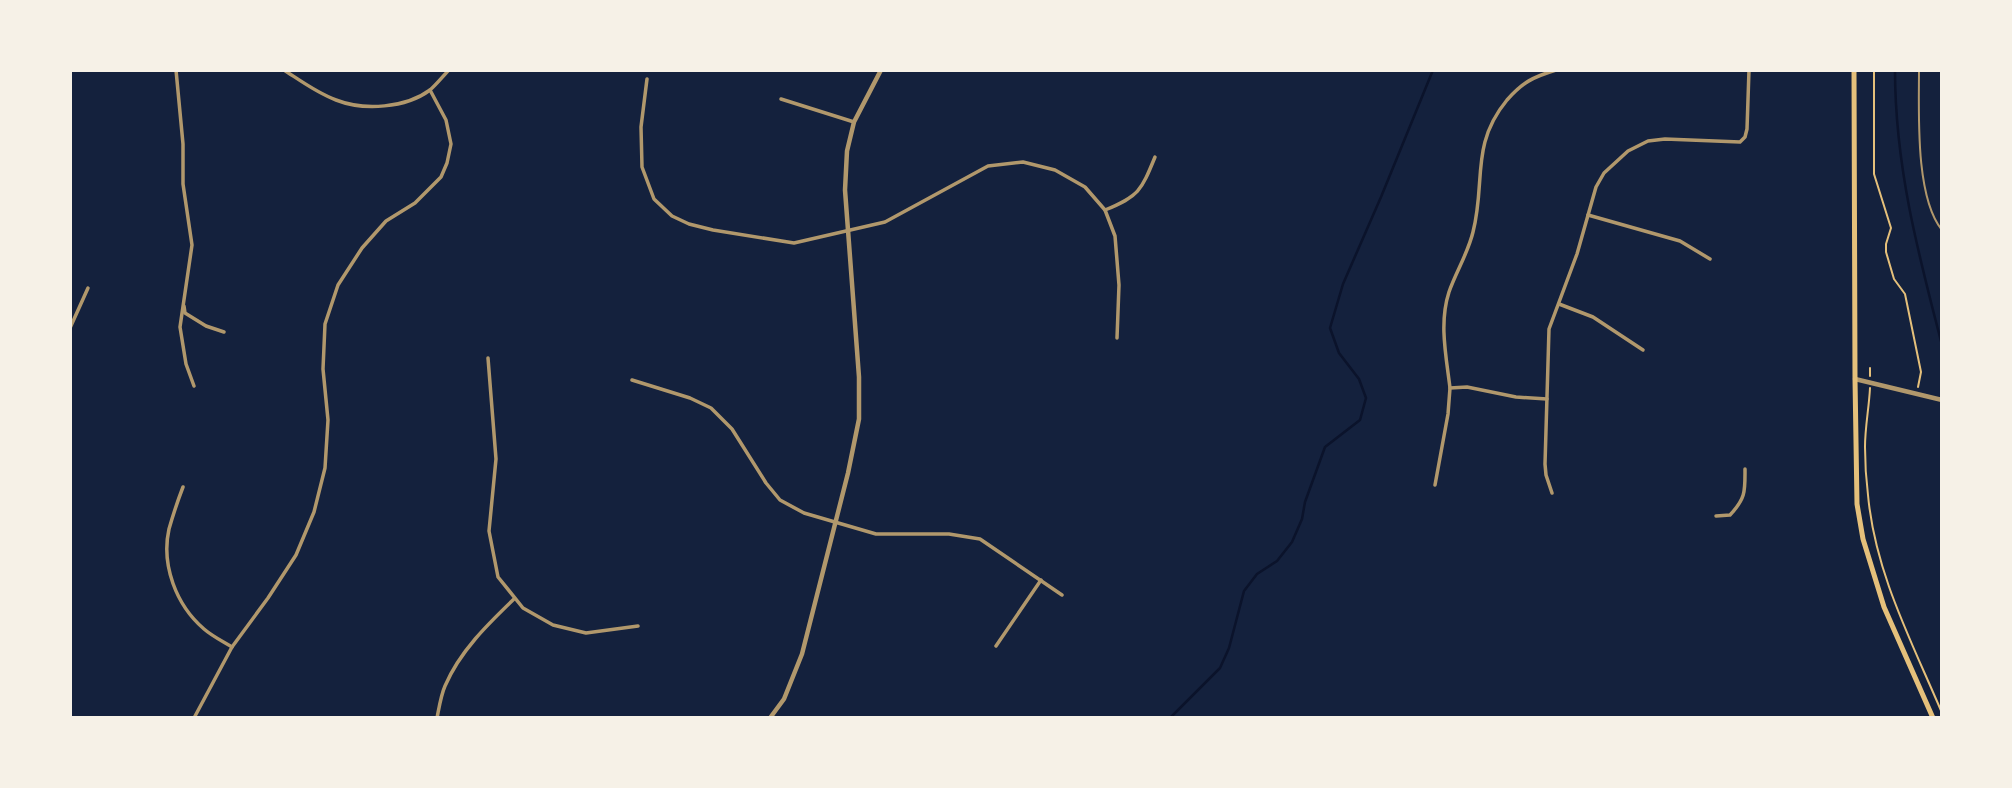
<svg xmlns="http://www.w3.org/2000/svg" width="2012" height="788" font-family="Overpass,sans-serif">
<rect width="100%" height="100%" fill="#14213d"/>
<g fill="none" stroke-linecap="round" stroke-linejoin="round">
<g stroke="#0b132b" stroke-width="2.5">
<path d="M 1895,70 C 1895,166 1918,253 1942,345"/>
<path d="M 1170,718 L 1220,668 L 1229,648 L 1244,591 L 1257,574 L 1277,561 L 1292,542 L 1302,519 L 1305,502 L 1325,447 L 1360,420 L 1366,398 L 1359,379 L 1339,353 L 1330,328 L 1343,284 L 1381,197 L 1433,70"/>
</g>
<g stroke="#e5c07b" stroke-width="2">
<path d="M 1874,70 L 1874,174 L 1891,228 L 1886,244 L 1886,252 L 1894,279 L 1905,294 L 1921,372 L 1918,387"/>
<path d="M 1870,376 L 1870,368"/>
<path d="M 1870,388 C 1869,408 1865,427 1865,447 C 1865,463 1866,479 1868,495 C 1875,573 1912,642 1942,713"/>
</g>
<path stroke="#b1986c" stroke-width="2" d="M 1919,70 C 1919,112 1915,197 1942,230"/>
<g stroke="#b1986c" stroke-width="3.5">
<path d="M 176,70 L 183,144 L 183,184 L 192,245 L 180,327 L 186,364 L 194,386"/>
<path d="M 284,70 C 301,81 317,93 336,100 C 364,111 406,108 430,90 C 437,84 443,76 449,70"/>
<path d="M 1840,70 L 1854,70"/>
<path d="M 647,79 L 641,127 L 642,167 L 654,199 L 672,216 L 689,224 L 713,230 L 794,243 L 885,222 L 988,166 L 1023,162 L 1055,170 L 1085,187 L 1105,210 L 1115,236 L 1119,285 L 1117,338"/>
<path d="M 781,99 L 854,122"/>
<path d="M 1105,210 C 1139,196 1141,191 1155,157"/>
<path d="M 1588,215 L 1680,241 L 1710,259"/>
<path d="M 1559,304 L 1593,317 L 1643,350"/>
<path d="M 184,306 L 185,313 L 206,326 L 224,332"/>
<path d="M 70,328 L 88,288"/>
<path d="M 488,358 L 496,459 L 489,531 L 498,577 L 523,608 L 553,625 L 586,633 L 638,626"/>
<path d="M 632,380 L 690,398 L 711,408 L 732,429 L 766,483 L 780,500 L 804,513 L 876,534 L 949,534 L 980,539 L 1062,595"/>
<path d="M 1450,388 C 1446,355 1439,323 1449,292 C 1456,272 1468,253 1473,232 C 1486,182 1470,145 1507,100 C 1523,82 1533,77 1556,70"/>
<path d="M 1435,485 L 1448,414 L 1450,388 L 1467,387 L 1516,397 L 1547,399"/>
<path d="M 183,487 C 178,500 173,515 169,529 C 161,565 176,605 204,629 C 212,636 222,641 232,647"/>
<path d="M 1552,493 L 1546,475 L 1545,464 L 1549,329 L 1577,254 L 1596,187 L 1604,173 L 1628,151 L 1648,141 L 1665,139 L 1740,142 L 1745,137 L 1747,129 L 1749,70"/>
<path d="M 1716,516 L 1730,515 C 1746,498 1745,491 1745,469"/>
<path d="M 996,646 L 1041,580"/>
<path d="M 194,718 L 232,647 L 268,598 L 296,555 L 314,512 L 325,468 L 328,420 L 323,369 L 325,324 L 338,285 L 362,248 L 386,221 L 415,203 L 441,177 L 447,163 L 451,144 L 446,120 L 430,90"/>
<path d="M 437,718 C 439,708 441,695 445,686 C 460,651 488,624 514,599"/>
</g>
<g stroke="#b1986c" stroke-width="4.5">
<path d="M 1855,379 L 1942,400"/>
<path d="M 770,718 L 784,699 L 802,654 L 848,473 L 859,419 L 859,377 L 845,190 L 847,151 L 854,122 L 881,70"/>
</g>
<path stroke="#e5c07b" stroke-width="5" d="M 1854,70 L 1855,379 L 1857,504 L 1863,539 L 1884,607 L 1933,718"/>
</g>
<rect width="2012" height="788" fill="none" stroke="#f6f1e7" stroke-width="144"/>
</svg>
